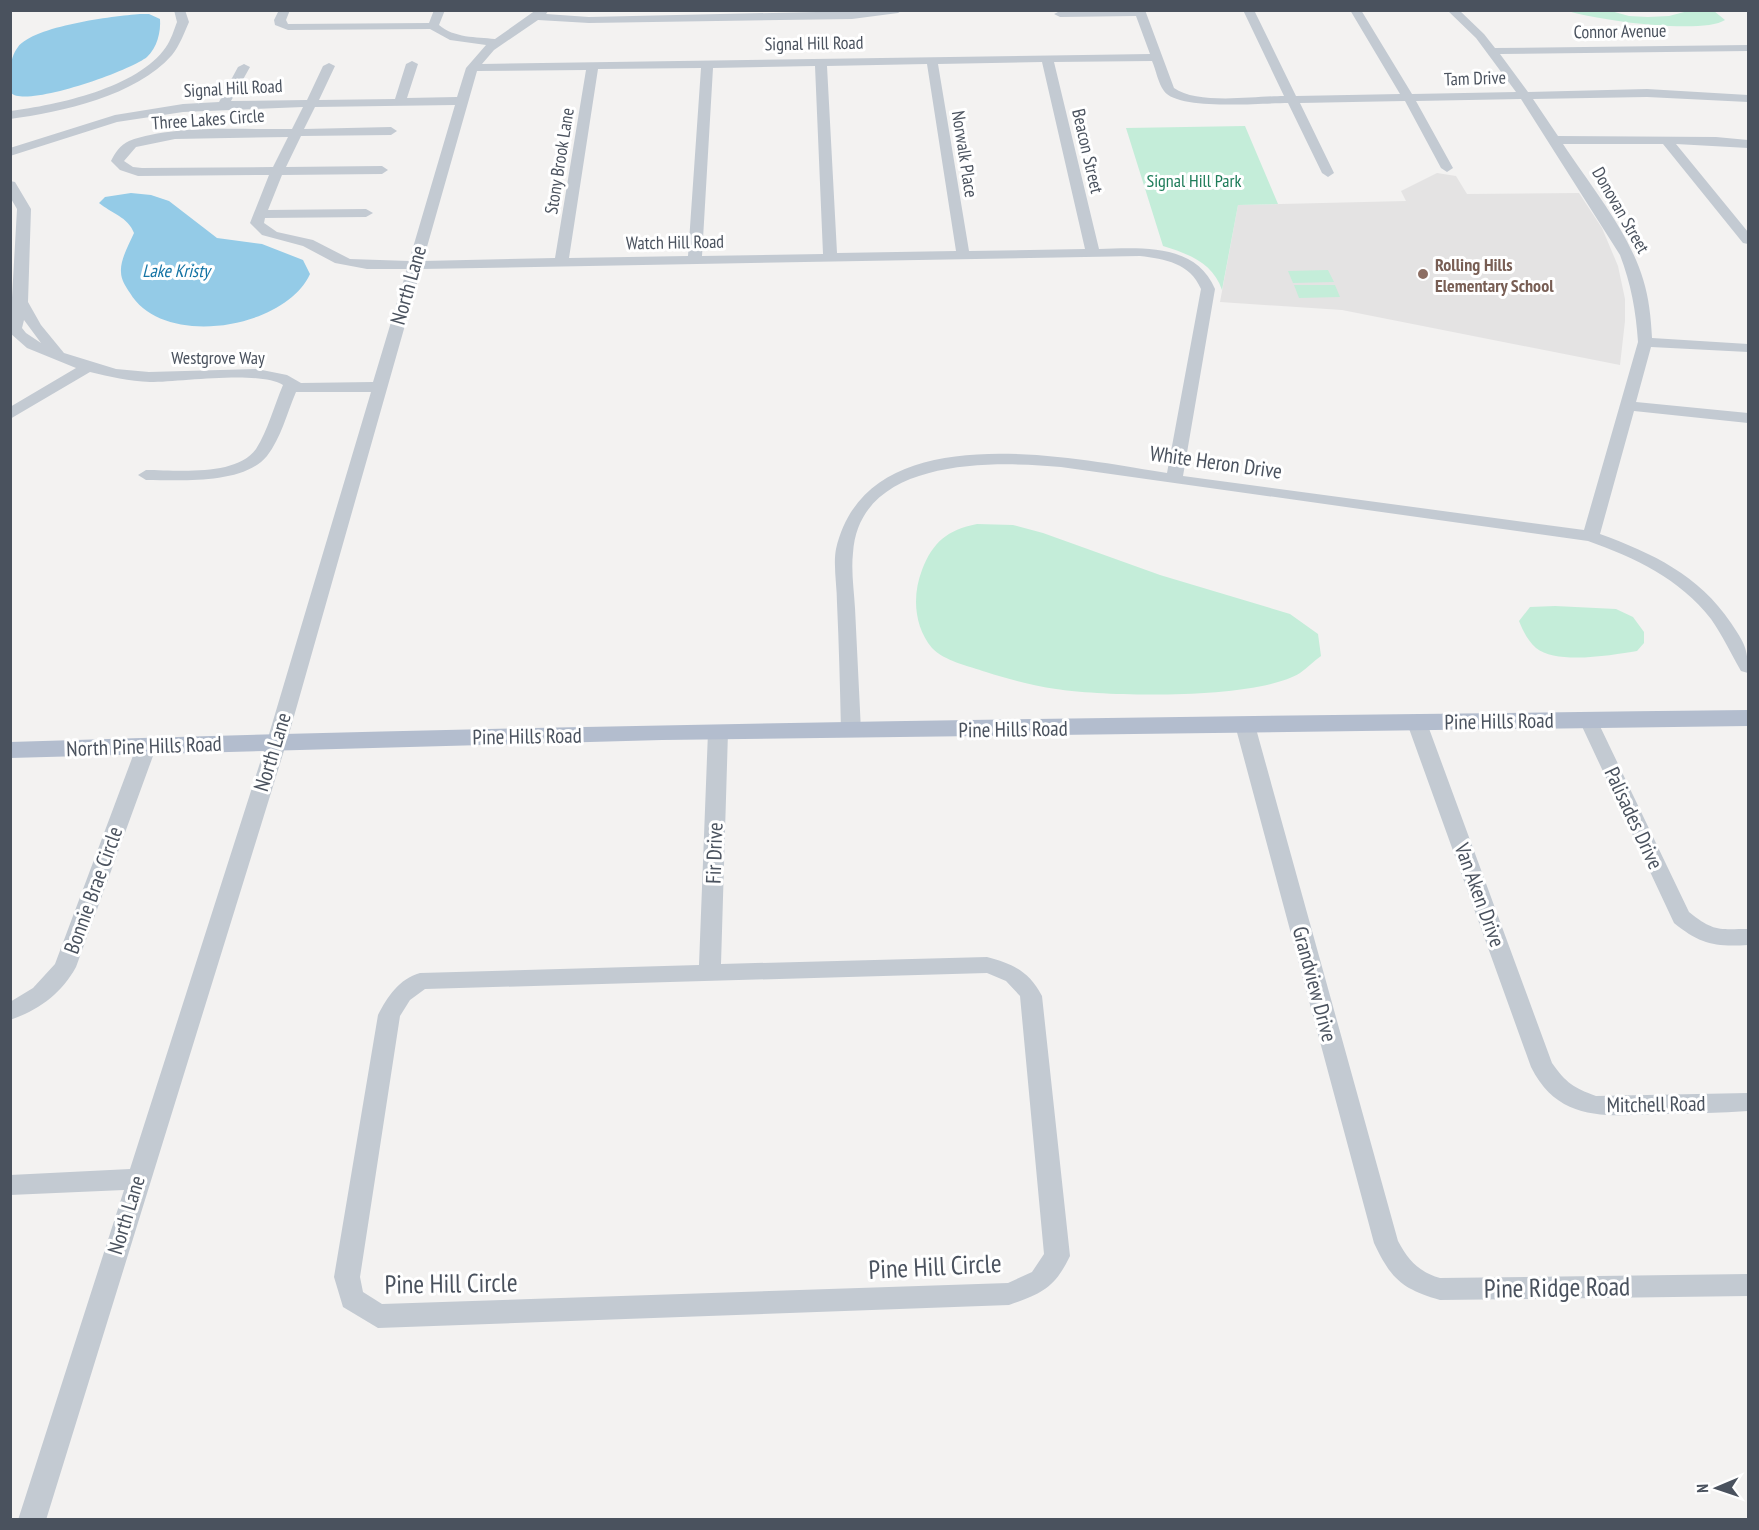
<svg xmlns="http://www.w3.org/2000/svg" width="1759" height="1530" font-family="'PT Sans Narrow',sans-serif">
<rect width="100%" height="100%" fill="#f3f2f1"/>
<path fill="#e4e3e3" d="M 1437,173 L 1456,176 L 1467,194 L 1579,193 L 1602,228 L 1618,266 L 1625,299 L 1625,321 L 1620,365 L 1342,310 L 1220,302 L 1238,205 L 1406,201 L 1401,191 Z"/>
<g fill="#c4edd9">
<path d="M 1568,11 L 1611,11 L 1629,16 L 1648,17 L 1669,16 L 1688,11 L 1714,11 L 1725,20 C 1702,35 1596,20 1568,11 Z"/>
<path d="M 1245,126 L 1278,204 L 1238,205 L 1222,290 C 1213,263 1189,254 1163,246 L 1126,128 Z"/>
<path d="M 1328,270 L 1334,282 L 1293,283 L 1288,271 Z"/>
<path d="M 1294,285 L 1335,285 L 1340,297 L 1299,298 Z"/>
<path d="M 977,524 L 1013,525 L 1043,533 L 1160,575 L 1290,614 L 1318,634 L 1321,656 C 1314,661 1307,668 1300,673 C 1256,700 1108,697 1056,689 C 1033,686 1008,679 986,672 C 969,666 944,661 932,648 C 914,626 912,596 922,570 C 933,542 947,530 977,524 Z"/>
<path d="M 1555,606 L 1616,609 L 1633,617 L 1644,632 L 1644,643 L 1637,651 C 1612,655 1557,665 1536,648 C 1528,641 1523,631 1519,621 L 1530,607 Z"/>
</g>
<g fill="#94cbe7">
<path d="M 140,14 L 149,14 L 160,19 C 161,32 157,48 147,57 C 130,71 26,108 11,93 C 10,77 8,60 18,47 C 34,26 113,16 140,14 Z"/>
<path d="M 131,193 L 151,195 L 169,201 L 217,238 L 262,244 L 303,260 L 310,274 C 285,329 163,349 130,293 C 126,287 121,280 121,272 C 120,260 129,244 134,233 C 128,217 111,213 99,203 L 105,197 Z"/>
</g>
<g fill="none" stroke-linecap="round" stroke-linejoin="round">
<g fill="#c3cad2" fill-rule="evenodd">
<path d="M 174,10 L 185,10 L 189,22 C 184,33 180,45 172,55 C 136,96 62,112 10,119 L 10,111 C 57,105 138,88 166,47 C 171,40 174,30 177,22 Z"/>
<path d="M 279,10 L 290,10 L 286,20 L 288,24 L 429,23 L 434,10 L 445,10 L 439,25 C 454,38 476,37 495,39 L 536,10 L 549,10 L 546,14 L 589,17 L 903,10 L 898,13 L 852,19 L 589,23 L 538,20 L 494,50 L 482,64 L 1150,54 L 1136,16 L 1060,17 L 1054,14 L 1060,11 L 1145,10 L 1174,88 C 1197,105 1256,96 1284,96 L 1243,10 L 1254,10 L 1296,96 L 1400,94 L 1350,10 L 1361,10 L 1412,94 L 1516,92 L 1476,38 L 1447,10 L 1459,10 L 1484,34 L 1495,48 L 1748,45 L 1748,51 L 1500,54 L 1528,92 L 1647,89 L 1748,95 L 1748,102 L 1647,97 L 1533,99 L 1558,136 L 1716,137 L 1748,140 L 1748,148 L 1676,144 L 1748,232 L 1748,244 L 1743,243 L 1663,144 L 1563,144 C 1590,185 1629,232 1643,279 C 1649,298 1651,318 1652,338 L 1748,344 L 1748,352 L 1651,347 L 1636,402 L 1748,413 L 1748,423 L 1634,411 L 1600,534 C 1652,553 1699,575 1731,623 C 1744,643 1748,647 1748,673 L 1741,671 C 1731,654 1723,636 1711,619 C 1679,578 1635,558 1588,541 L 1061,467 C 994,461 859,457 853,553 C 851,571 854,590 855,608 C 857,649 859,690 861,731 L 858,736 L 851,737 L 844,736 L 841,731 C 840,688 839,646 837,603 C 837,586 833,565 836,549 C 867,413 1071,458 1167,473 L 1201,289 C 1190,263 1165,259 1140,256 L 421,269 L 287,741 L 46,1520 L 18,1520 L 124,1190 L 10,1195 L 10,1175 L 130,1169 L 267,741 L 371,392 L 296,392 C 287,413 281,438 267,456 C 243,485 180,480 146,480 L 138,475 L 146,470 C 176,470 236,477 256,449 C 268,430 274,406 283,385 C 259,370 181,382 150,382 C 129,381 110,377 90,372 L 10,419 L 10,407 L 76,368 L 27,348 L 10,333 L 17,209 L 10,197 L 10,181 L 15,182 L 31,209 L 28,302 L 41,325 L 64,353 L 116,369 L 149,372 L 257,369 L 287,375 L 301,383 L 373,382 L 407,269 L 367,269 L 335,263 L 303,246 L 262,235 L 250,223 L 269,175 L 138,176 L 120,170 L 111,161 C 115,153 120,145 129,141 C 173,124 245,130 292,129 L 303,107 L 183,112 L 117,122 L 10,156 L 10,148 L 115,115 L 183,104 L 219,102 L 238,67 L 244,64 L 250,67 L 231,101 L 307,100 L 323,66 L 329,63 L 335,66 L 319,100 L 395,99 L 406,64 L 412,61 L 418,64 L 407,98 L 457,97 L 466,68 L 486,45 L 450,40 L 430,29 L 288,30 L 275,25 L 274,20 ZM 1152,61 C 1156,70 1158,83 1164,91 C 1178,111 1263,103 1288,103 L 1322,173 L 1328,177 L 1334,173 L 1300,103 L 1405,101 L 1441,168 L 1447,172 L 1453,168 L 1416,101 L 1521,99 L 1620,255 C 1631,284 1636,311 1638,342 L 1584,530 L 1183,476 L 1215,289 C 1196,243 1141,248 1099,249 L 1054,62 ZM 1042,62 L 1085,249 L 969,251 L 938,64 ZM 927,64 L 956,251 L 837,253 L 827,66 ZM 815,66 L 823,254 L 702,256 L 713,68 ZM 701,68 L 688,256 L 569,258 L 598,69 ZM 586,70 L 555,258 L 423,261 L 477,71 ZM 455,105 L 409,261 L 350,259 L 313,240 L 277,232 L 264,223 L 265,218 L 366,217 L 373,213 L 366,209 L 268,210 L 282,175 L 382,174 L 388,170 L 382,166 L 286,167 L 301,136 L 391,135 L 397,131 L 391,127 L 304,129 L 315,107 ZM 288,137 L 273,167 L 142,168 L 133,167 L 124,161 L 136,147 L 175,139 ZM 24,320 L 41,343 L 26,333 L 22,328 Z"/>
<path d="M 1588,714 L 1595,716 L 1597,720 L 1689,912 C 1714,932 1718,929 1748,929 L 1748,945 C 1714,947 1700,944 1674,923 L 1579,720 L 1581,716 Z"/>
<path d="M 1417,717 L 1424,719 L 1427,723 L 1552,1063 C 1566,1083 1574,1088 1596,1096 L 1748,1093 L 1748,1111 C 1721,1113 1693,1113 1665,1114 C 1610,1115 1560,1125 1531,1067 L 1407,723 L 1410,719 Z"/>
<path d="M 1245,719 L 1252,721 L 1255,725 L 1398,1241 C 1408,1260 1419,1272 1440,1278 L 1748,1274 L 1748,1296 L 1440,1300 C 1402,1289 1391,1279 1374,1243 L 1235,725 L 1238,721 Z"/>
<path d="M 718,726 L 725,727 L 728,732 L 721,964 L 987,957 C 1013,964 1029,971 1042,996 L 1070,1256 C 1054,1289 1042,1293 1009,1305 L 378,1328 L 343,1307 L 334,1277 L 378,1015 C 388,996 399,979 420,973 L 699,965 L 708,732 L 711,727 ZM 987,973 L 1006,981 L 1020,996 L 1044,1254 L 1032,1272 L 1008,1283 L 382,1304 L 363,1292 L 360,1277 L 400,1016 L 410,1000 L 425,989 Z"/>
<path d="M 147,739 L 154,740 L 157,745 L 76,967 C 61,994 39,1010 10,1020 L 10,1002 L 33,988 L 55,964 L 137,745 L 140,740 Z"/>
</g>
<path fill="#b3bdce" fill-rule="evenodd" d="M 1748,710 L 1748,726 L 662,740 L 10,758 L 10,742 C 590,723 1169,717 1748,710 Z"/>
</g>
<circle fill="#8d6e63" stroke="#fff" stroke-width="2" cx="1423" cy="274" r="6"/>
<g text-anchor="middle" dominant-baseline="central" stroke-width="6" stroke-linejoin="round" paint-order="stroke">
<g font-size="18" fill="#4a525e" stroke="#fff">
<text transform="translate(1620 31) rotate(-1)">Connor Avenue</text>
<text transform="translate(814 43) rotate(-1)">Signal Hill Road</text>
<text transform="translate(1475 78) rotate(-2)">Tam Drive</text>
<text transform="translate(233 88) rotate(-3)">Signal Hill Road</text>
<text transform="translate(208 119) rotate(-4)">Three Lakes Circle</text>
<text transform="translate(1088 151) rotate(77)">Beacon Street</text>
<text transform="translate(965 154) rotate(81)">Norwalk Place</text>
<text transform="translate(559 161) rotate(-81)">Stony Brook Lane</text>
<text transform="translate(1621 210) rotate(60)">Donovan Street</text>
<text transform="translate(675 242) rotate(-1)">Watch Hill Road</text>
<text x="218" y="357">Westgrove Way</text>
</g>
<g font-size="18" fill="#1e7c59" stroke="#fff">
<text x="1194" y="180">Signal Hill Park</text>
</g>
<g font-size="18" font-weight="bold" fill="#785e54" stroke="#fff" text-anchor="start">
<text x="1435" y="264">Rolling Hills<tspan x="1435" dy="21">Elementary School</tspan></text>
</g>
<g font-size="18" font-style="italic" fill="#1675a5" stroke="#fff">
<text x="176" y="270">Lake Kristy</text>
</g>
<g font-size="21" fill="#4a525e" stroke="#fff">
<text transform="translate(408 285) rotate(-74)">North Lane</text>
<text transform="translate(1216 462) rotate(8)">White Heron Drive</text>
<text transform="translate(1499 721) rotate(-1)">Pine Hills Road</text>
<text transform="translate(1013 729) rotate(-1)">Pine Hills Road</text>
<text transform="translate(527 736) rotate(-1)">Pine Hills Road</text>
<text transform="translate(144 746) rotate(-2)">North Pine Hills Road</text>
<text transform="translate(272 752) rotate(-73)">North Lane</text>
<text transform="translate(1634 818) rotate(65)">Palisades Drive</text>
<text transform="translate(714 853) rotate(-88)">Fir Drive</text>
<text transform="translate(93 890) rotate(-70)">Bonnie Brae Circle</text>
<text transform="translate(1480 895) rotate(70)">Van Aken Drive</text>
<text transform="translate(1315 984) rotate(75)">Grandview Drive</text>
<text transform="translate(1656 1104) rotate(-1)">Mitchell Road</text>
<text transform="translate(126 1215) rotate(-73)">North Lane</text>
</g>
<g font-size="26" fill="#4a525e" stroke="#fff">
<text transform="translate(935 1266) rotate(-3)">Pine Hill Circle</text>
<text transform="translate(451 1283) rotate(-1)">Pine Hill Circle</text>
<text transform="translate(1557 1287) rotate(-1)">Pine Ridge Road</text>
</g>
</g>
<rect width="1759" height="1530" fill="none" stroke="#4a525e" stroke-width="24"/>
<g transform="translate(1717 1488) rotate(268)" stroke="#ffffff" stroke-width="4.5" paint-order="stroke">
<path d="M0-4.5L10 22L0 15L-10 22Z" fill="#4a525e"/>
<text y="-9" font-size="16" font-weight="bold" text-anchor="middle" fill="#4a525e">N</text>
</g>
</svg>
